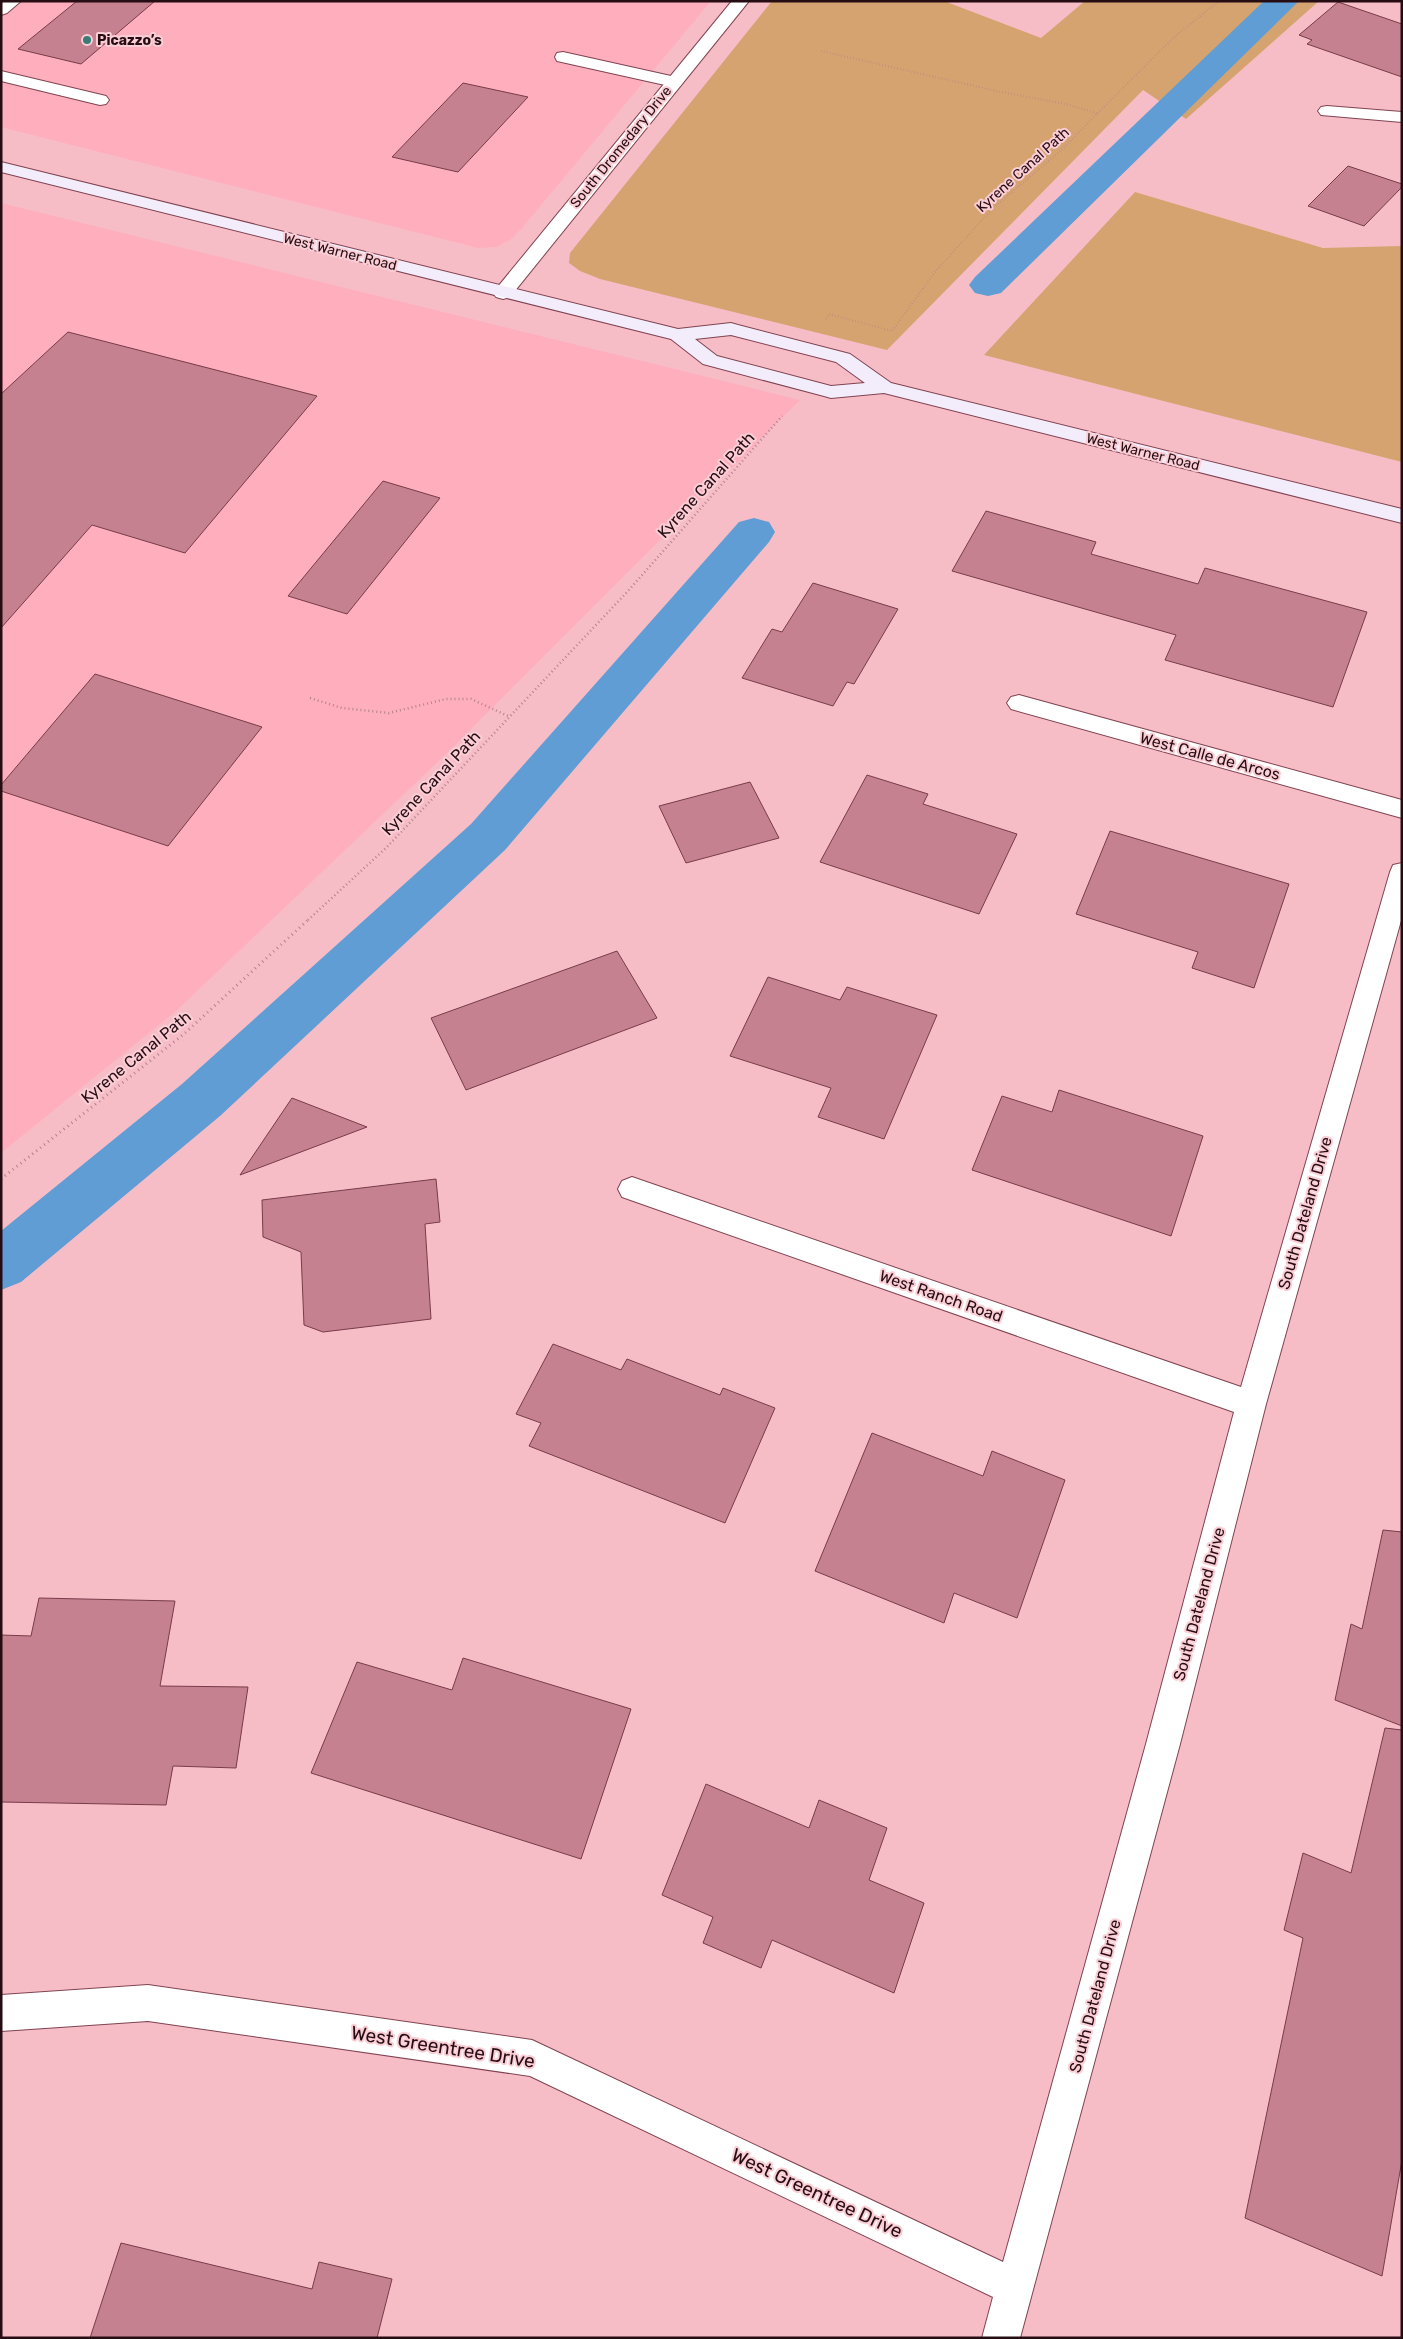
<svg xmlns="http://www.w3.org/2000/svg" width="1403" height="2339" font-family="Rubik,sans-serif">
<rect width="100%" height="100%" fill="#f7bdc7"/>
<g fill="#feaebd">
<path d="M 1,1 L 711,1 L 522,228 L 510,240 L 496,247 L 478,248 L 1,127 Z"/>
<path d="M 1,203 L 800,400 L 446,754 L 176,1011 L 1,1153 Z"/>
</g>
<g fill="#d5a36f">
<path d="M 772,1 L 944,1 L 1041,38 L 1085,1 L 1319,1 L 1186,119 L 1143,90 L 887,350 L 600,279 L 580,271 L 569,263 L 570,253 Z"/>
<path d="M 1135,192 L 1323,248 L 1402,246 L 1402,462 L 984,355 Z"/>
</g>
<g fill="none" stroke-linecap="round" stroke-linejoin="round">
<g fill="#5f9dd4" fill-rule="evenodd">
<path d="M 1264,1 L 1299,1 L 1001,293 L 988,296 L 975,293 L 969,285 L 975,277 Z"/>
<path d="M 754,518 L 769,522 L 775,532 L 769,542 L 505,850 L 220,1116 L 21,1282 L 1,1290 L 1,1231 L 182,1084 L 471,824 L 739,522 Z"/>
</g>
</g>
<g fill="#c5818f" stroke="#783c49">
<path d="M 77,1 L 155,1 L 81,64 L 18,49 Z"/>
<path d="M 1338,2 L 1402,24 L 1402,77 L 1307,44 L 1312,40 L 1299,35 Z"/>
<path d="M 463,83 L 528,97 L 458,172 L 392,157 Z"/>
<path d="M 1348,166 L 1402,184 L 1402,187 L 1364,226 L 1308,206 Z"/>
<path d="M 68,332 L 317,396 L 185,553 L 92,525 L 1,628 L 1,394 Z"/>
<path d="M 383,481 L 440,498 L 347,614 L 288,596 Z"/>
<path d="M 986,511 L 1096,542 L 1091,554 L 1198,584 L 1205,568 L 1367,612 L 1333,707 L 1165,660 L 1176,635 L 952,571 Z"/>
<path d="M 813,583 L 898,609 L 854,684 L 847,682 L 833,706 L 742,678 L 772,629 L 782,632 Z"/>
<path d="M 95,674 L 262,727 L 168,846 L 1,791 L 1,785 Z"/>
<path d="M 867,775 L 928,794 L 923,804 L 1017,834 L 979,914 L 820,862 Z"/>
<path d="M 750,782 L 779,838 L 686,863 L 659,806 Z"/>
<path d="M 1110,831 L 1289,884 L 1254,988 L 1192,968 L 1198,952 L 1076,914 Z"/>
<path d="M 617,951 L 657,1018 L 466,1090 L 431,1018 Z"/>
<path d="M 768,977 L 840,1000 L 847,987 L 937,1015 L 884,1139 L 818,1117 L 831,1088 L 730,1056 Z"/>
<path d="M 1059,1090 L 1203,1136 L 1171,1236 L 972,1170 L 1002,1096 L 1052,1112 Z"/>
<path d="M 292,1098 L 367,1127 L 240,1175 Z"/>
<path d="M 436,1179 L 440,1222 L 425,1224 L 431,1319 L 323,1332 L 304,1325 L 301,1252 L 263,1237 L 262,1200 Z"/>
<path d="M 553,1344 L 621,1370 L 627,1359 L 720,1395 L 723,1388 L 775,1408 L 725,1523 L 529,1446 L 541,1423 L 516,1414 Z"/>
<path d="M 872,1433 L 983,1476 L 992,1451 L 1065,1480 L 1017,1618 L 954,1593 L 944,1623 L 815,1571 Z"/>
<path d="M 1383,1530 L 1402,1532 L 1402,1726 L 1335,1700 L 1351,1624 L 1362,1629 Z"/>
<path d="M 39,1598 L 175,1601 L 160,1686 L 248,1687 L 236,1768 L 173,1766 L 166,1805 L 1,1802 L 1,1635 L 31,1636 Z"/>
<path d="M 463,1658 L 631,1709 L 581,1859 L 311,1773 L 357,1662 L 452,1690 Z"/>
<path d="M 1385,1728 L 1402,1730 L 1402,2160 L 1382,2276 L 1245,2218 L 1303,1938 L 1284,1930 L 1303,1853 L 1351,1873 Z"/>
<path d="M 706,1784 L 809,1828 L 819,1800 L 887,1828 L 869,1880 L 924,1903 L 894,1993 L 772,1940 L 761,1968 L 703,1943 L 713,1917 L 662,1895 Z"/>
<path d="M 121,2243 L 312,2289 L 319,2262 L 392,2279 L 377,2338 L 90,2338 Z"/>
</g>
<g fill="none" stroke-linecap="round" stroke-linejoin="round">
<g stroke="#804351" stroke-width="2">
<g id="service">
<path d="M 21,1 L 7,13 L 1,15 L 2,1 Z"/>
<path d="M 563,52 L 680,78 L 683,82 L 680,86 L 674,87 L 557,61 L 555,57 L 557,53 Z"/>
<path d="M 1,71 L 106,96 L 109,100 L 106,104 L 100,105 L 1,81 Z"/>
</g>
</g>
<g stroke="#804351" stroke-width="2">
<g id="minor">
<path d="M 732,1 L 749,1 L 510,297 L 503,299 L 496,297 L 493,293 L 496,289 Z"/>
<path d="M 1327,106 L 1402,112 L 1402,122 L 1321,115 L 1318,111 L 1321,107 Z"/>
<path d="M 1019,695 L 1402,800 L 1402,818 L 1011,709 L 1007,703 L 1011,697 Z"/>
<path d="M 1402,863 L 1402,917 L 1266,1404 L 1180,1744 L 1020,2338 L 982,2338 L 993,2297 L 530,2076 L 148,2021 L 1,2031 L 1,1995 L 148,1985 L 532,2040 L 1003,2262 L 1146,1744 L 1234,1412 L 622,1197 L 618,1189 L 622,1181 L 632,1177 L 1241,1387 L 1390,872 L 1393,865 Z"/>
</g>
</g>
<g stroke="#804351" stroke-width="2">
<path id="secondary" d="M 1,162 L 678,329 L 731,323 L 738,325 L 850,354 L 891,383 L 1402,509 L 1402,523 L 884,393 L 831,398 L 824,396 L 703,364 L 671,339 L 1,172 ZM 731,335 L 836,362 L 865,383 L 831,386 L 717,356 L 695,339 Z"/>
</g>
<g stroke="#b3848c" stroke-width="2" stroke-dasharray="0.5 2.5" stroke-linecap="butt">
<path d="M 821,51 L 1001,92 L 1066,104 L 1099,114"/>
<path d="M 826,319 L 829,314 L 892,331 L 935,272 L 992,209 L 1058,153 L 1173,38 L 1219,1"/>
</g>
<g stroke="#b3848c" stroke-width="2.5" stroke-dasharray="1 3" stroke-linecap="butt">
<path d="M 310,698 L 342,708 L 389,713 L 446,699 L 471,699 L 508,716"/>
<path d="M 308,920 L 386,848 L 628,591 L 782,416"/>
</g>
<path stroke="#b3848c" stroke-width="3" stroke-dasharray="1 4" stroke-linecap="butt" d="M 1,1179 L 184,1034 L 309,919"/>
<use href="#service" fill="#fff" fill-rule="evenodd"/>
<use href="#minor" fill="#fff" fill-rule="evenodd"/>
<use href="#secondary" fill="#f3edfb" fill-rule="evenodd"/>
</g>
<circle fill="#367d76" stroke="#fbced6" stroke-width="2" cx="87" cy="40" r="5"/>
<g text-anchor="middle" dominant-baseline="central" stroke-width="4" stroke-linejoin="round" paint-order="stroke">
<g font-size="14" font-weight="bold" fill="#260d13" stroke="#fbced6" text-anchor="start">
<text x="97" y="40">Picazzo’s</text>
</g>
<g font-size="14" fill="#260d13" stroke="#fbced6">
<text transform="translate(621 147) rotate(-51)">South Dromedary Drive</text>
<text transform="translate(1023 170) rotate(-42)">Kyrene Canal Path</text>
<text transform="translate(340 252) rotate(14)">West Warner Road</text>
<text transform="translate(1143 452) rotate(14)">West Warner Road</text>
</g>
<g font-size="16" fill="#260d13" stroke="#fbced6">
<text transform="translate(706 485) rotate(-48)">Kyrene Canal Path</text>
<text transform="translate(1210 756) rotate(15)">West Calle de Arcos</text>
<text transform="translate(431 783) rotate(-47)">Kyrene Canal Path</text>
<text transform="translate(136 1057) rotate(-39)">Kyrene Canal Path</text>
<text transform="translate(1305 1213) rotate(-74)">South Dateland Drive</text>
<text transform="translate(941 1296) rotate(19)">West Ranch Road</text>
<text transform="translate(1199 1604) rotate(-75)">South Dateland Drive</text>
<text transform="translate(1095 1996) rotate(-75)">South Dateland Drive</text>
</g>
<g font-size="19" fill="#260d13" stroke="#fbced6">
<text transform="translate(443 2047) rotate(9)">West Greentree Drive</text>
<text transform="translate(817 2193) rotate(25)">West Greentree Drive</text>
</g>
</g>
<rect width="1403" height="2339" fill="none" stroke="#260d13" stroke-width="5"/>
</svg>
